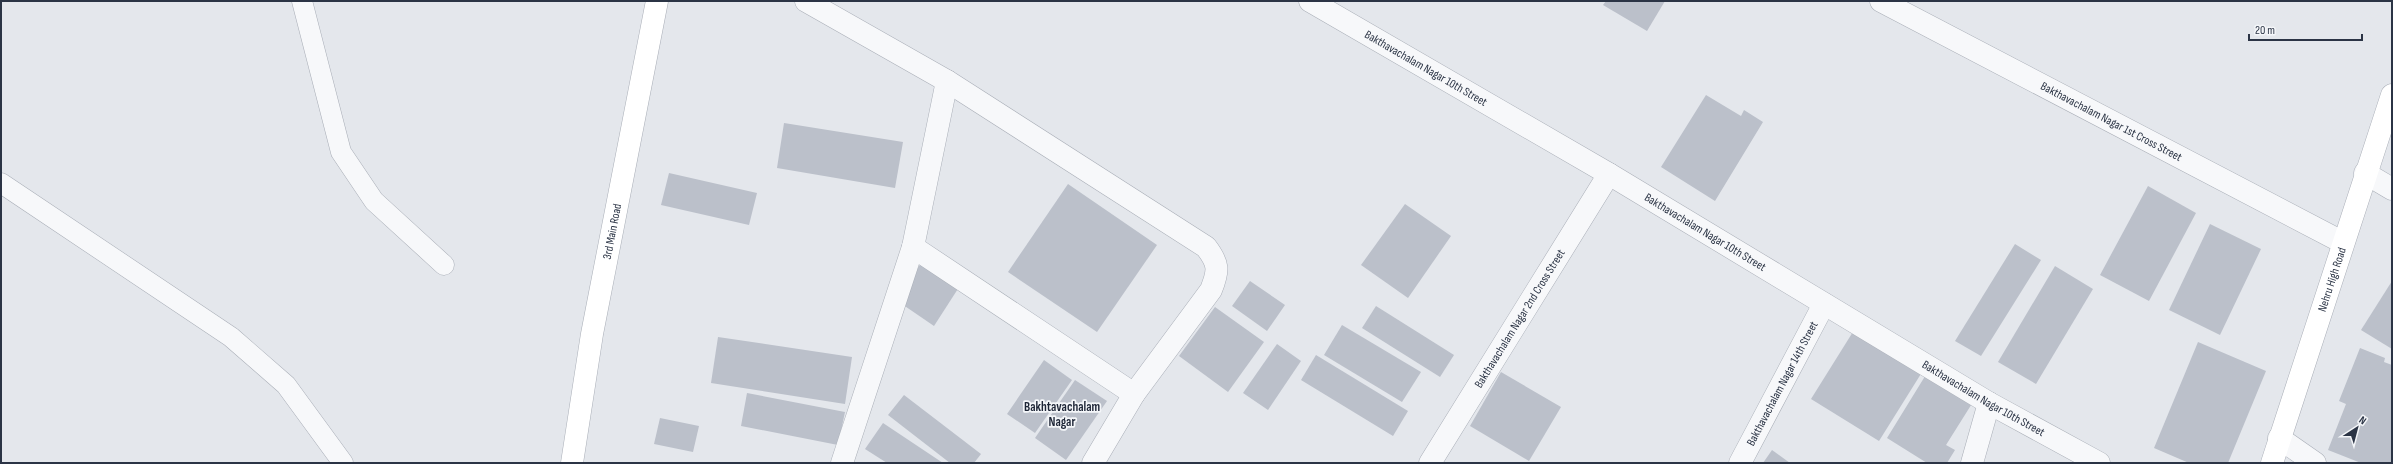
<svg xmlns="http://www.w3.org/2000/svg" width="2393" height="464" font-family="'Sofia Sans Condensed',sans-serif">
<rect width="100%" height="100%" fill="#e4e7ec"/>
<g fill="#bbc0ca">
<path d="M 1606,1 L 1665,1 L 1647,31 L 1603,5 Z"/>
<path d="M 1706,95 L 1741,116 L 1744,110 L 1763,122 L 1715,201 L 1661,167 Z"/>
<path d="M 784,123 L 903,142 L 895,188 L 777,168 Z"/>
<path d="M 669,173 L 757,193 L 749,225 L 661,205 Z"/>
<path d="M 1068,184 L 1157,245 L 1097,332 L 1008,272 Z"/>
<path d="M 2148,186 L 2196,213 L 2149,301 L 2100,275 Z"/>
<path d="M 1405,204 L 1451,236 L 1408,298 L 1361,265 Z"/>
<path d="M 2210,224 L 2261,249 L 2220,335 L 2169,310 Z"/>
<path d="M 2015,244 L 2041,260 L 1981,356 L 1955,341 Z"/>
<path d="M 926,256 L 963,281 L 934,326 L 896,300 Z"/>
<path d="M 2055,266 L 2093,289 L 2036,384 L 1998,362 Z"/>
<path d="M 1250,281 L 1285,305 L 1267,331 L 1232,306 Z"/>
<path d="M 2392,281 L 2392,349 L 2361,330 Z"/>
<path d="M 1376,306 L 1454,355 L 1440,377 L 1362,328 Z"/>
<path d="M 1215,307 L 1264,342 L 1228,392 L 1179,356 Z"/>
<path d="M 1342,325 L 1421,372 L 1402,402 L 1324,355 Z"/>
<path d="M 1856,327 L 1924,369 L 1879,441 L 1811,399 Z"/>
<path d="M 718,337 L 852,357 L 845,404 L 711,383 Z"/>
<path d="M 2198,342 L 2266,371 L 2228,463 L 2189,463 L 2154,448 Z"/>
<path d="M 1277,344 L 1301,361 L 1268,410 L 1243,393 Z"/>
<path d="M 2360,348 L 2385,358 L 2384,362 L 2392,365 L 2392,463 L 2361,463 L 2328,450 L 2346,404 L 2339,401 Z"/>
<path d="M 1316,355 L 1408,411 L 1393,436 L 1301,380 Z"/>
<path d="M 1044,360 L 1072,380 L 1035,433 L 1007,414 Z"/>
<path d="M 1501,372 L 1561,407 L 1529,461 L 1470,426 Z"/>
<path d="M 1927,373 L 1973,402 L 1946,445 L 1955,450 L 1947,463 L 1927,463 L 1887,438 Z"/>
<path d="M 1075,380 L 1107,401 L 1066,460 L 1035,438 Z"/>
<path d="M 747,393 L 845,412 L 838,445 L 741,426 Z"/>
<path d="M 904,395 L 981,454 L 974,463 L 950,463 L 888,415 Z"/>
<path d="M 660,418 L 699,426 L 693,452 L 654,444 Z"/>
<path d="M 883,423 L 943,463 L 887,463 L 865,449 Z"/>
<path d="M 1772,450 L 1790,463 L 1763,463 Z"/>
</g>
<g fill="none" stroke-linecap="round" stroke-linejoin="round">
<g stroke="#a9aeb7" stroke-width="21">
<g id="lane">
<path d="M 302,1 L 341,152 L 374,201 L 444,265"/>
<path d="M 1,183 L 231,337 L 286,385 L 343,463"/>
</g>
</g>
<g stroke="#a9aeb7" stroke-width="23">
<g id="street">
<path d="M 806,1 L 947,81 L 1206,247 C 1219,264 1219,270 1211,290 L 1134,394 L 1093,463"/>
<path id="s1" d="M 1310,1 L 1609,174 L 1989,403 L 2099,463"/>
<path id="s2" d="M 1881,1 L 2342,242"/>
<path d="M 947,81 L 913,247 L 1134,394"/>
<path d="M 2365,173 L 2392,189"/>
<path d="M 2279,438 L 2315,463"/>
<path d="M 842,463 L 913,247"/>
<path id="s3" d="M 1430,463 L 1609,174"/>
<path id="s4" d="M 1740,463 L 1824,304"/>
<path d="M 1972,463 L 1989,403"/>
</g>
</g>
<g stroke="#a9aeb7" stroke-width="23">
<g id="secondary">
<path id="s5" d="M 572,463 L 592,334 L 657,1"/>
<path id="s6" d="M 2272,463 L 2392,95"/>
</g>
</g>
<use href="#lane" stroke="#f7f8fa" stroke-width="20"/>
<use href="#street" stroke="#f7f8fa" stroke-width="22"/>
<use href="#secondary" stroke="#fff" stroke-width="22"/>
</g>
<g text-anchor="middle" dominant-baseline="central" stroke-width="3.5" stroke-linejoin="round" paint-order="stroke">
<g font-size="12" fill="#2b3445" stroke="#f4f6f9">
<text stroke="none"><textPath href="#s1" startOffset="134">Bakthavachalam Nagar 10th Street</textPath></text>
<text stroke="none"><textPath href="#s2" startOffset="260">Bakthavachalam Nagar 1st Cross Street</textPath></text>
<text stroke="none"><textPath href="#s5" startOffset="235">3rd Main Road</textPath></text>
<text stroke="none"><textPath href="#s1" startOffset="458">Bakthavachalam Nagar 10th Street</textPath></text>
<text stroke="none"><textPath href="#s6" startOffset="193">Nehru High Road</textPath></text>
<text stroke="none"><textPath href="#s3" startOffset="170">Bakthavachalam Nagar 2nd Cross Street</textPath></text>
<text stroke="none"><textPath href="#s4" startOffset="90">Bakthavachalam Nagar 14th Street</textPath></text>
<text stroke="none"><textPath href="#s1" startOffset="782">Bakthavachalam Nagar 10th Street</textPath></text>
</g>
<g font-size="13" font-weight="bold" fill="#1d2536" stroke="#f4f6f9">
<text x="1062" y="407">Bakhtavachalam<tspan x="1062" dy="15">Nagar</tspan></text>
</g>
</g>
<rect width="2393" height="464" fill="none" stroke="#2b3445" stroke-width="4"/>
<g transform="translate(2357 428) rotate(36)" stroke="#f4f6f9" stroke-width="3" paint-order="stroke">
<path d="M0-3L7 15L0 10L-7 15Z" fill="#2b3445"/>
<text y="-6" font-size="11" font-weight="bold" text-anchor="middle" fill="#2b3445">N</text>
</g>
<path d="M2249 34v6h113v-6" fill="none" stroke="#2b3445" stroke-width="2"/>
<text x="2255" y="34" font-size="12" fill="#2b3445" stroke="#f4f6f9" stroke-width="3" paint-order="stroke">20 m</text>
</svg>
